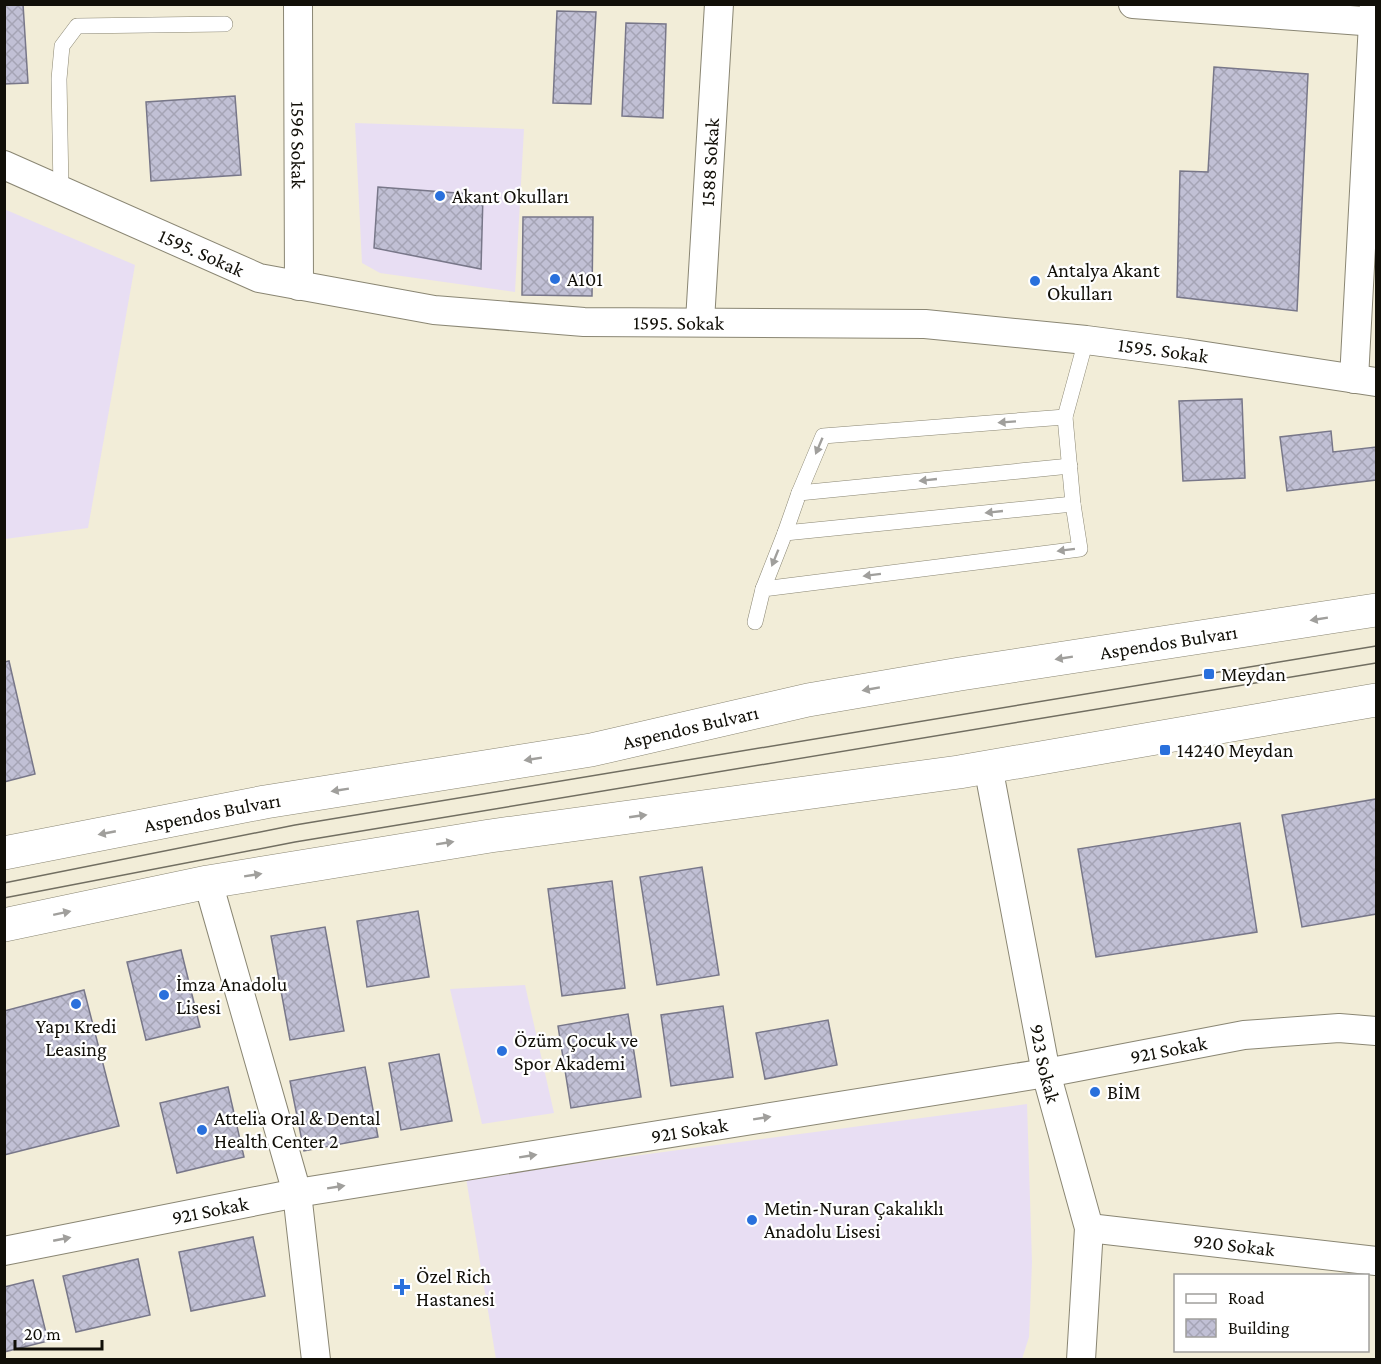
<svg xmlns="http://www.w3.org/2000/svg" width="1381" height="1364" font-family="'Crimson Pro',serif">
<defs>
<pattern id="building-cross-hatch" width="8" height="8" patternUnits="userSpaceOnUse" patternTransform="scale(1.5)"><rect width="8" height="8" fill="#c1c0d5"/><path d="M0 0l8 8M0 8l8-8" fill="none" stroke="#a5a4b5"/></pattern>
</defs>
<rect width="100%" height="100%" fill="#f2edd8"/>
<g fill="#e8def3">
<path d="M 355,123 L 524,129 L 515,292 L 380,273 L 362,263 Z"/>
<path d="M 4,209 L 135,265 L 88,528 L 5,539 Z"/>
<path d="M 525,985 L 554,1113 L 482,1124 L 450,989 Z"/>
<path d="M 1027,1104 L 1032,1262 L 1029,1337 L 1022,1359 L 496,1359 L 466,1178 Z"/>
</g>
<g fill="url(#building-cross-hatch)" stroke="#787789" stroke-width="1.5">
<path d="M 4,4 L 23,4 L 28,83 L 4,84 Z"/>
<path d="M 557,11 L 596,12 L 591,104 L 553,103 Z"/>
<path d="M 626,23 L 666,24 L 663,118 L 622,116 Z"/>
<path d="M 1214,67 L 1308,74 L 1297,311 L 1177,297 L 1180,171 L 1208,172 Z"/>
<path d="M 235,96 L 241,175 L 151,181 L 146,102 Z"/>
<path d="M 378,187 L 483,195 L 481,269 L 374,248 Z"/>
<path d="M 523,217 L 593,217 L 592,296 L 522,295 Z"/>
<path d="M 1242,399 L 1245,478 L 1183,481 L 1179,401 Z"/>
<path d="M 1331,431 L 1333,452 L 1376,447 L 1376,480 L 1287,491 L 1280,437 Z"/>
<path d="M 9,661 L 35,774 L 4,782 L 4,662 Z"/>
<path d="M 1376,799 L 1376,914 L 1302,927 L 1282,815 Z"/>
<path d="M 1240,823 L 1257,932 L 1096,957 L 1078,849 Z"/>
<path d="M 702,867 L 719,975 L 657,985 L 640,877 Z"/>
<path d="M 612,881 L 625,988 L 562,996 L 548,889 Z"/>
<path d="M 418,911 L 429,977 L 367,987 L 357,921 Z"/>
<path d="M 325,927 L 344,1031 L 290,1040 L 271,936 Z"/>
<path d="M 181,950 L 200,1027 L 146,1040 L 127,962 Z"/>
<path d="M 84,990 L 119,1126 L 4,1155 L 4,1011 Z"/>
<path d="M 723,1006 L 733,1077 L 671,1086 L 661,1015 Z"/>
<path d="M 628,1014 L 641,1097 L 571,1108 L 558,1026 Z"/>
<path d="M 828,1020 L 837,1065 L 765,1079 L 756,1033 Z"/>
<path d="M 439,1054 L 452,1121 L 401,1130 L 389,1063 Z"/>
<path d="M 365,1067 L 378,1137 L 304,1151 L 290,1081 Z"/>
<path d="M 228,1087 L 244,1157 L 177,1173 L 160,1103 Z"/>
<path d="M 253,1237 L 265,1296 L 191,1311 L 179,1252 Z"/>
<path d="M 138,1259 L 150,1315 L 76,1332 L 63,1276 Z"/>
<path d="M 33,1280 L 48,1341 L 4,1352 L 4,1287 Z"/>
</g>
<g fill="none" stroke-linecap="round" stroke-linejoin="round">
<g stroke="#8a8673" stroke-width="16">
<g id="lane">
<path d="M 61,190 L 59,79 L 62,46 L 77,26 L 225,24"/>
<path d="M 799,493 L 823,436 L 1065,417"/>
<path d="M 785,533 L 799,493 L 1070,466"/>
<path d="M 763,589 L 785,533 L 1073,504"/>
<path d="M 755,622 L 763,589 L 1080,549 L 1073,504 L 1065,417 L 1086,340"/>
</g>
</g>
<g stroke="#8a8673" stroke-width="30">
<g id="street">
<path id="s1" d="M 298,4 L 299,286"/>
<path d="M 1133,4 L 1376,22"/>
<path id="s2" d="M 4,165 L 259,278 L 434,310 L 584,322 L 925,324 L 1086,340 L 1186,353 L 1376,382"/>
<path id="s3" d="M 700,321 L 719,4"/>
<path d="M 1354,379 L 1374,4"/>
<path id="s4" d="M 988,766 L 1046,1073 L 1089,1228 L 1081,1360"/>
<path d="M 208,882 L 297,1193 L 316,1360"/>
<path id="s5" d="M 1089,1228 L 1376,1261"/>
<path id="s6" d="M 4,1251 L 297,1193 L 1046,1073 L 1244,1035 L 1339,1028 L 1376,1031"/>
</g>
</g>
<g stroke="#8a8673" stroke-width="34">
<g id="primary">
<path id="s7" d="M 4,853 L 265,802 L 591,750 L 808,700 L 960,674 L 1376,610"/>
<path d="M 4,925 L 208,882 L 490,836 L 959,772 L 1376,700"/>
</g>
</g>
<use href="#lane" stroke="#fff" stroke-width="15"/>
<use href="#street" stroke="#fff" stroke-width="28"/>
<use href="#primary" stroke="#fff" stroke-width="33"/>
<g stroke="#716e61" stroke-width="1.5">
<path d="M 4,883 L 295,825 L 1376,646"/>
<path d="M 4,898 L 295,842 L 1376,663"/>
</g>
</g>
<defs><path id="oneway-solid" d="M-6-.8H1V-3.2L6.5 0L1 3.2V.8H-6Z" transform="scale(1.5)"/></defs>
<g fill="#a09f9c">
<use href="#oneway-solid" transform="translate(1007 422) rotate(176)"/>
<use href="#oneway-solid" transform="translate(819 446) rotate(113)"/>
<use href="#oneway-solid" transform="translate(928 480) rotate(174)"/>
<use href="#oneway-solid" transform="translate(994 512) rotate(174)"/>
<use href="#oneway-solid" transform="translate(1066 550) rotate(173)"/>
<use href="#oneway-solid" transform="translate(775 558) rotate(112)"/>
<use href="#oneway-solid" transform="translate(872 575) rotate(173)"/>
<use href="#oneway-solid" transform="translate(1319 619) rotate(171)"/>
<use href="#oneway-solid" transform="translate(1064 658) rotate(171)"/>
<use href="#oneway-solid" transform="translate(871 689) rotate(170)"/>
<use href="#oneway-solid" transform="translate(533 759) rotate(171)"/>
<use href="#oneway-solid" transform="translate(340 790) rotate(171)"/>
<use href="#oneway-solid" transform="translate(638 816) rotate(-8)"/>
<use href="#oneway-solid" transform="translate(107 833) rotate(169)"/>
<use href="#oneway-solid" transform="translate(445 843) rotate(-9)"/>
<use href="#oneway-solid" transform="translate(253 875) rotate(-9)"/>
<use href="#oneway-solid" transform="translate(62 913) rotate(-12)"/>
<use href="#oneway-solid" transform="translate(762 1118) rotate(-9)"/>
<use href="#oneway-solid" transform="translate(528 1156) rotate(-9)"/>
<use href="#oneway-solid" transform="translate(336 1187) rotate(-9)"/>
<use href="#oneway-solid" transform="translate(62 1239) rotate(-11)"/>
</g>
<g fill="#2970dc" stroke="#fff" stroke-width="2">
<circle cx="440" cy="196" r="6"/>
<circle cx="555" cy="279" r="6"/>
<circle cx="1035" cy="281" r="6"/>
<rect x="1203" y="668" width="12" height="12" rx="3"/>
<rect x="1159" y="744" width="12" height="12" rx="3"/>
<circle cx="164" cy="995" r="6"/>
<circle cx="76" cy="1004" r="6"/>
<circle cx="502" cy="1051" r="6"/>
<circle cx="1095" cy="1092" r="6"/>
<circle cx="202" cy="1130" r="6"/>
<circle cx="752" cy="1220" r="6"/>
<path d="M399 1278h6v6h6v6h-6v6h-6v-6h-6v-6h6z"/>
</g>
<g text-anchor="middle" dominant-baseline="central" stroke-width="4.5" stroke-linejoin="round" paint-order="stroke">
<g font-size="20" fill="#110f08" stroke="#fff">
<text stroke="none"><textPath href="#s1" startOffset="141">1596 Sokak</textPath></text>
<text stroke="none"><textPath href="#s3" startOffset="159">1588 Sokak</textPath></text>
<text stroke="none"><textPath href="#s2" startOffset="216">1595. Sokak</textPath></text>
<text stroke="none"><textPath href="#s2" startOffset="702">1595. Sokak</textPath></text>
<text stroke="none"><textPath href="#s2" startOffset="1188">1595. Sokak</textPath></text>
<text stroke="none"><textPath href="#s7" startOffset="1184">Aspendos Bulvarı</textPath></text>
<text stroke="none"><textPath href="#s7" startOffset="698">Aspendos Bulvarı</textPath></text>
<text stroke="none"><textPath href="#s7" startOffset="212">Aspendos Bulvarı</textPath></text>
<text stroke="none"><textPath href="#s6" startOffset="1182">921 Sokak</textPath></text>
<text stroke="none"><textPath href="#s4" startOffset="303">923 Sokak</textPath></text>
<text stroke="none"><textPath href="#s6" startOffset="696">921 Sokak</textPath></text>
<text stroke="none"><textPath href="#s6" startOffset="210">921 Sokak</textPath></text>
<text stroke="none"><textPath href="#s5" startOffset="146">920 Sokak</textPath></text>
</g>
<g font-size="20" fill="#110f08" stroke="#fff" text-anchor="start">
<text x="452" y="196">Akant Okulları</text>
<text x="1047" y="270">Antalya Akant<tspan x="1047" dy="23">Okulları</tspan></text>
<text x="567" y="279">A101</text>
<text x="1221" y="674">Meydan</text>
<text x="1177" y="750">14240 Meydan</text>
<text x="176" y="984">İmza Anadolu<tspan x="176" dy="23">Lisesi</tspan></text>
<text x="76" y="1026" text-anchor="middle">Yapı Kredi<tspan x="76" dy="23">Leasing</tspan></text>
<text x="514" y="1040">Özüm Çocuk ve<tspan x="514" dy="23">Spor Akademi</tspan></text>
<text x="1107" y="1092">BİM</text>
<text x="214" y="1118">Attelia Oral &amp; Dental<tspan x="214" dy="23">Health Center 2</tspan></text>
<text x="764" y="1208">Metin-Nuran Çakalıklı<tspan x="764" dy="23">Anadolu Lisesi</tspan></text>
<text x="416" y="1276">Özel Rich<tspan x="416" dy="23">Hastanesi</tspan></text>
</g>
</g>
<rect width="1381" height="1364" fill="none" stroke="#110f08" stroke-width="12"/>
<rect x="1174" y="1274" width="195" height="78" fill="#ffffff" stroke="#a09f9c" stroke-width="1.5"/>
<rect x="1186" y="1294" width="30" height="9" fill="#ffffff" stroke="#a09f9c" stroke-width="1.5"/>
<text x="1228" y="1304" font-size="18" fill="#110f08">Road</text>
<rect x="1186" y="1319" width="30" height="18" fill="url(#building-cross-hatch)" stroke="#a09f9c" stroke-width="1.5"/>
<text x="1228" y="1334" font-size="18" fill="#110f08">Building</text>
<path d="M15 1340v9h87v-9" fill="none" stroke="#110f08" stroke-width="3"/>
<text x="24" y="1340" font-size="18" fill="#110f08" stroke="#ffffff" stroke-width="4.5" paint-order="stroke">20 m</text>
</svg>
